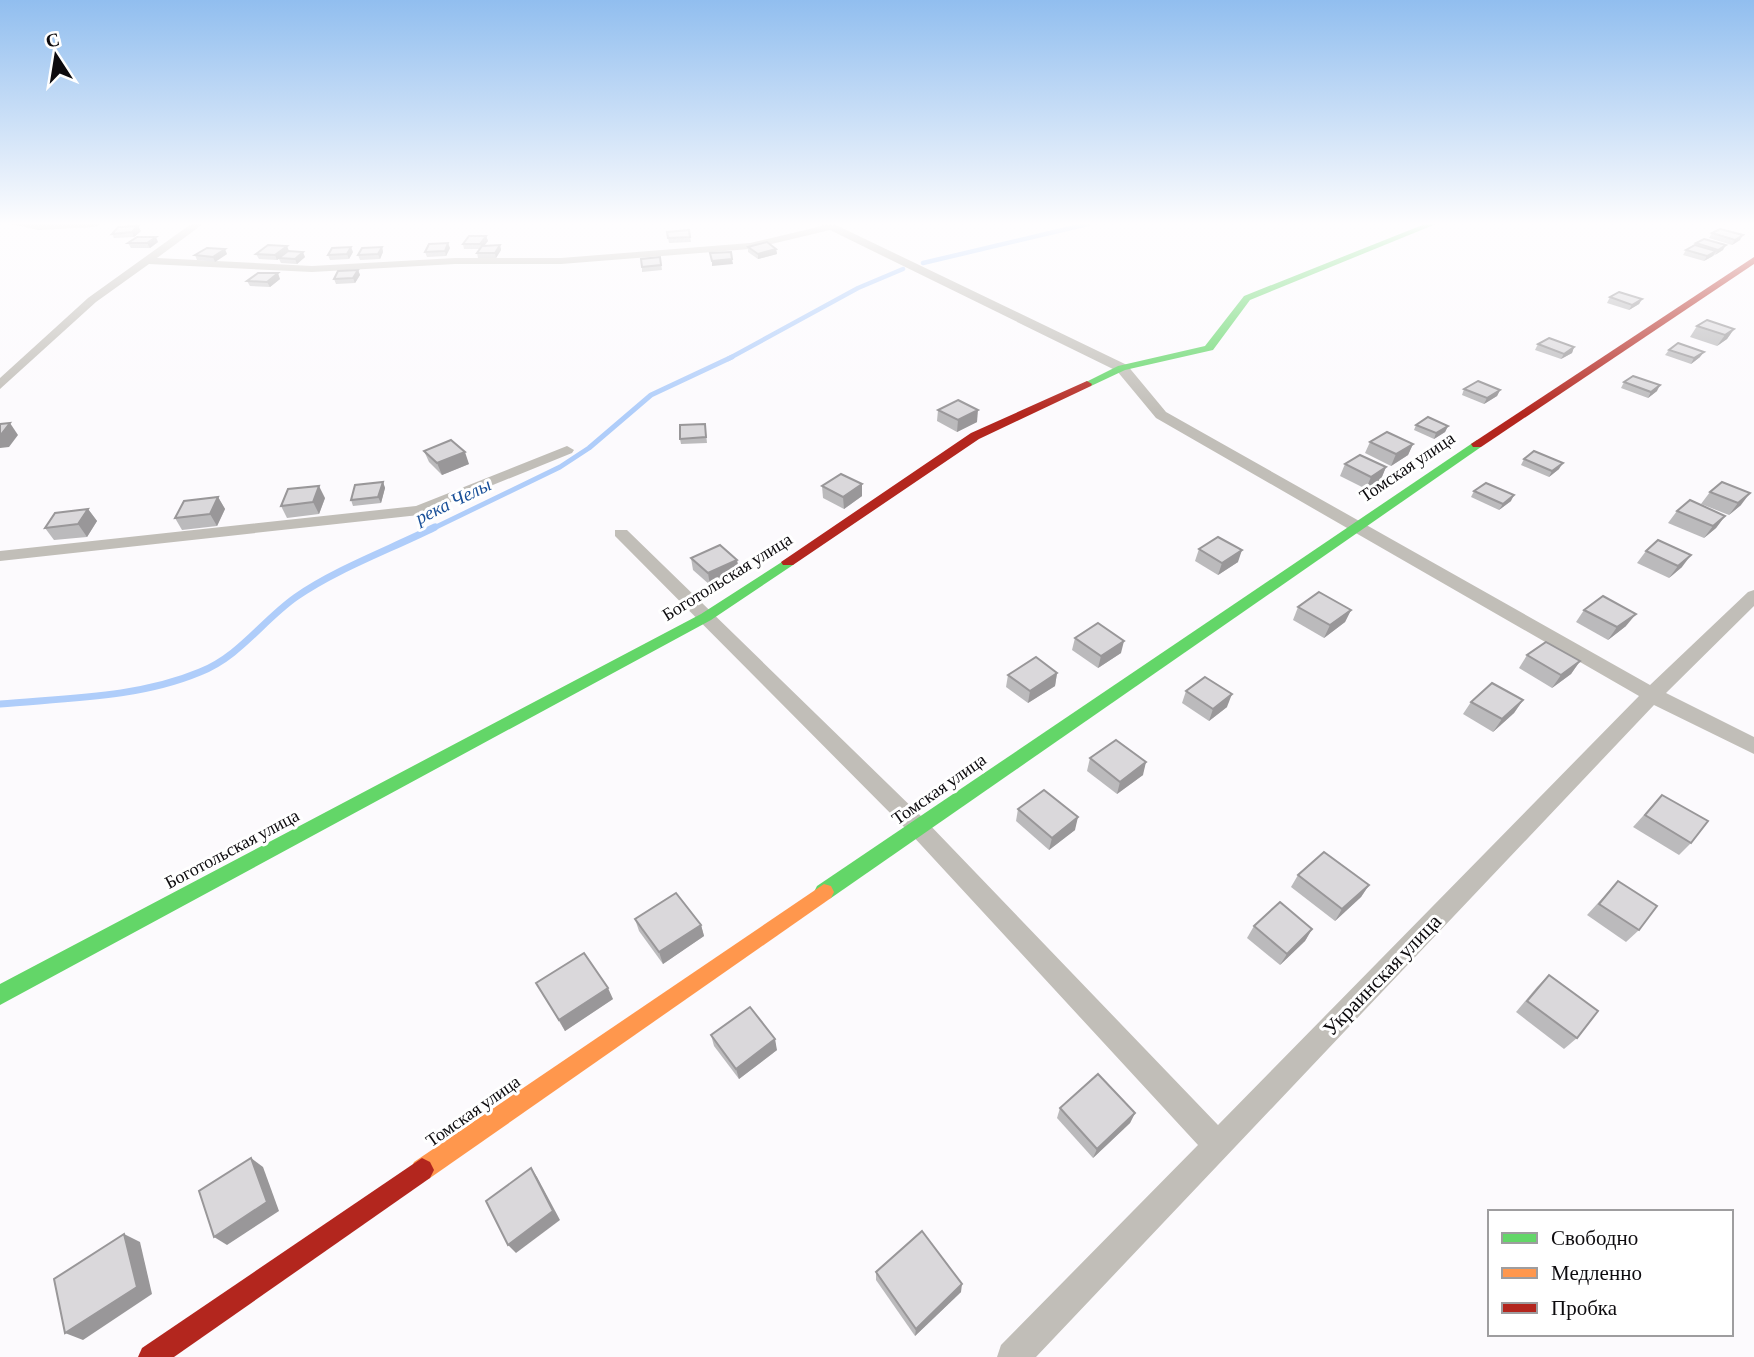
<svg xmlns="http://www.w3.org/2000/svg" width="1754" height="1357" font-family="'Crimson Pro',serif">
<rect width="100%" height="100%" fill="#fcfafd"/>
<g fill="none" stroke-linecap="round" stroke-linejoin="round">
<g stroke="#afcdfa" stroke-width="4.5">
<path d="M 923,263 L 1088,224"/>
<path d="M 728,359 L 858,288 L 903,269"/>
</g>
<path stroke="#afcdfa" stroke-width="5" d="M 432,529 L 560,467 L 589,448 L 651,395 L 732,357"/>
<path stroke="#afcdfa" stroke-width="7" d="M 0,704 C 66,698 138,698 200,672 C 240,656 262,621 296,597 C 336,569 391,549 435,527"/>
<g fill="#c1beb8" fill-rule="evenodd">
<path d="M 11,224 L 100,224 L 95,227 L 38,230 Z"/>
<path d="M 191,224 L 203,224 L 157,258 L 312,266 L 455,258 L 561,258 L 750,243 L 822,226 L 820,224 L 836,225 L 1127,365 L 1166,412 L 1650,685 L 1748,592 L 1754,590 L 1754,606 L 1666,693 L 1754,737 L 1754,754 L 1654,705 L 1036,1357 L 997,1357 L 1001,1345 L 1198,1145 L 910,833 L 615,536 L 615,530 L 627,530 L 926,821 L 1218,1125 L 1639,696 L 1156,418 L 1117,371 L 830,230 L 750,249 L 561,264 L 455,264 L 312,272 L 149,264 L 96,302 L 0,389 L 0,378 L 88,298 Z"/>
<path d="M 567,446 L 574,450 L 572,453 L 419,515 L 0,561 L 0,551 L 416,506 Z"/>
</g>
<g fill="#63d668" fill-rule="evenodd">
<path d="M 1425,224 L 1436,224 L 1250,300 L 1213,350 L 1125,370 L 1091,386 L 1082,384 L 1118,366 L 1205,346 L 1244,296 Z"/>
<path d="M 1477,440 L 1481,441 L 1481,447 L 831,898 L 824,900 L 817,898 L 814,892 L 817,886 Z"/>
<path d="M 788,558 L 795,562 L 793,565 L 711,620 L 0,1005 L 0,984 L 701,614 Z"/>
</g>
<path fill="#ff974d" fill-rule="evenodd" d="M 824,884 L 831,886 L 834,892 L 831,898 L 430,1178 L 422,1182 L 414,1178 L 410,1170 L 414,1162 Z"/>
<g fill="#b3261e" fill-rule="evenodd">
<path d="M 1754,257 L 1754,264 L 1481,447 L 1473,447 L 1471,444 Z"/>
<path d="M 1087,381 L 1092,384 L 1091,386 L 979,439 L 793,565 L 783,565 L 781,562 L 971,433 Z"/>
<path d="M 422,1158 L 430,1162 L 434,1170 L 430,1178 L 174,1357 L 138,1357 L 142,1348 Z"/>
</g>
</g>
<g fill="#bbbabc">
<path d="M 689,230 L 691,242 L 669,243 L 667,232 Z"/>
<path d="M 141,231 L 134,237 L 114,238 L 112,234 Z"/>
<path d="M 1712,233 L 1740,240 L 1732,245 L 1709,238 Z"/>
<path d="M 486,236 L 488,241 L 484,245 L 500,245 L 501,250 L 496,258 L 478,258 L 477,253 L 480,249 L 464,249 L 463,244 Z"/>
<path d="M 158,242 L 150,248 L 131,248 L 128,243 Z"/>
<path d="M 1696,243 L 1723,250 L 1704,261 L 1683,255 L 1686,250 Z"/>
<path d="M 287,246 L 288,251 L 305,257 L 297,264 L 281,263 L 279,259 L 277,260 L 259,259 L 256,254 Z"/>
<path d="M 382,247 L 383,252 L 380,259 L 360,260 L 358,255 Z"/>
<path d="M 748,247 L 776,249 L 777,254 L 758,259 L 748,252 Z"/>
<path d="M 450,248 L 446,256 L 427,257 L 425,252 Z"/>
<path d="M 353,252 L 349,259 L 330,260 L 328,255 Z"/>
<path d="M 227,254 L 215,262 L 197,260 L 195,255 Z"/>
<path d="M 660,257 L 662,270 L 642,272 L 642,267 Z"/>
<path d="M 358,270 L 360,275 L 355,283 L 336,284 L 334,279 Z"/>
<path d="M 280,279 L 270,287 L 250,286 L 247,281 Z"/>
<path d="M 1610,297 L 1642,299 L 1639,304 L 1629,310 L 1607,303 Z"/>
<path d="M 1697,326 L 1734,329 L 1727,339 L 1717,346 L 1690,337 Z"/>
<path d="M 1538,344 L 1574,347 L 1572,353 L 1561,359 L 1535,350 Z"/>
<path d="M 1669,350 L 1700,357 L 1691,364 L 1665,355 Z"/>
<path d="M 1624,382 L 1657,391 L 1648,398 L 1621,388 Z"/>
<path d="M 1464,389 L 1500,390 L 1497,396 L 1484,404 L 1462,395 Z"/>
<path d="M 938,410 L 977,422 L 957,432 L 937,421 Z"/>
<path d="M 705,424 L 707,443 L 681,444 L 680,439 Z"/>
<path d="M 1416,425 L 1448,426 L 1445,432 L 1434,439 L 1414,430 Z"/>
<path d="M 1370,442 L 1413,444 L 1408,455 L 1391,466 L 1365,453 Z"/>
<path d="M 424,451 L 469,464 L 442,475 L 429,462 Z"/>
<path d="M 1524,459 L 1559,469 L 1549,477 L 1521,465 Z"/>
<path d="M 1345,464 L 1386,467 L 1381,479 L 1366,489 L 1340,476 Z"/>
<path d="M 383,482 L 385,488 L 381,503 L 353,506 L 351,500 Z"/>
<path d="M 822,486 L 862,496 L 844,509 L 823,498 Z"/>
<path d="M 1474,491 L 1511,501 L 1499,510 L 1471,497 Z"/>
<path d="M 1710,492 L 1741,505 L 1729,515 L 1701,504 Z"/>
<path d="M 218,497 L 225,509 L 217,526 L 182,530 L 175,518 Z"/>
<path d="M 325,498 L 319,514 L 287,518 L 281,506 Z"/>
<path d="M 88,509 L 97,521 L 87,537 L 54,540 L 45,528 Z"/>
<path d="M 1677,511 L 1725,516 L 1716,528 L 1704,538 L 1668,523 Z"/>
<path d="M 1199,549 L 1238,562 L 1218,575 L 1195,561 Z"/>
<path d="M 1646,551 L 1682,567 L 1669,578 L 1637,563 Z"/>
<path d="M 691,558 L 737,560 L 739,572 L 710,585 L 693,570 Z"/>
<path d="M 1298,607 L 1351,610 L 1345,622 L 1324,638 L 1293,620 Z"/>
<path d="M 1584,610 L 1626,626 L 1608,640 L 1576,622 Z"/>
<path d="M 1075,638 L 1121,653 L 1098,668 L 1072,650 Z"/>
<path d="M 1527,655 L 1580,661 L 1571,674 L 1552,688 L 1519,668 Z"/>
<path d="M 1057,673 L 1055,686 L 1028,703 L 1006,687 L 1008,675 Z"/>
<path d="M 1186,691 L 1227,707 L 1209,721 L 1182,703 Z"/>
<path d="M 1523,700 L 1514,713 L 1493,732 L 1463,714 L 1471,702 Z"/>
<path d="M 1090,758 L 1143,775 L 1117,794 L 1087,771 Z"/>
<path d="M 1662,795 L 1691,843 L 1679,855 L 1633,827 Z"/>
<path d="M 1018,809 L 1075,830 L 1049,850 L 1016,821 Z"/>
<path d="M 1298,875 L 1369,885 L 1361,897 L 1335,921 L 1291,887 Z"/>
<path d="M 1618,881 L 1639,930 L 1626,942 L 1587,915 Z"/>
<path d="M 635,919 L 701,925 L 704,936 L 663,964 L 639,931 Z"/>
<path d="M 1254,926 L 1312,929 L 1305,941 L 1280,965 L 1247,938 Z"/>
<path d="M 1549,975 L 1577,1038 L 1564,1049 L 1516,1012 L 1537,987 Z"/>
<path d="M 536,983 L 613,999 L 565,1031 Z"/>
<path d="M 711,1035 L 777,1050 L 739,1079 L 714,1046 Z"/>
<path d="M 1060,1108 L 1135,1113 L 1130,1123 L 1093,1158 L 1057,1118 Z"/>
<path d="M 876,1272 L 961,1292 L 915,1336 L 876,1280 Z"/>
</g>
<g fill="#999799">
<path d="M 138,226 L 141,231 L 134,237 L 132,232 Z"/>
<path d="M 1743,235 L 1740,240 L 1732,245 L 1735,240 Z"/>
<path d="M 486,236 L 488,241 L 482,249 L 480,244 Z"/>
<path d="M 156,237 L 158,242 L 150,248 L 147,243 Z"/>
<path d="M 448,243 L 450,248 L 446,256 L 445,251 Z"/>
<path d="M 500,245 L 501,250 L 496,258 L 495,253 Z"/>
<path d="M 1726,245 L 1723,250 L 1715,255 L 1718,250 Z"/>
<path d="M 287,246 L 289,251 L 277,260 L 275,255 Z"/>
<path d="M 351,247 L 353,252 L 349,259 L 347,254 Z"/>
<path d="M 382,247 L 383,252 L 380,259 L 378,254 Z"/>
<path d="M 225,249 L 227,254 L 215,262 L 213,257 Z"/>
<path d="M 776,249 L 777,254 L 758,259 L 758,254 Z"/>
<path d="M 1716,251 L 1713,256 L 1704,261 L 1707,256 Z"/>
<path d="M 303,252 L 305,257 L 297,264 L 295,259 Z"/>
<path d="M 732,259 L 733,264 L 712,266 L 712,261 Z"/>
<path d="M 358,270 L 360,275 L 355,283 L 353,278 Z"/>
<path d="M 278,273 L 280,279 L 270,287 L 267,282 Z"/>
<path d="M 1642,299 L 1639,304 L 1629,310 L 1632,305 Z"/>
<path d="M 1734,329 L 1727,339 L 1717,346 L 1725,335 Z"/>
<path d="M 1574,347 L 1572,353 L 1561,359 L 1564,354 Z"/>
<path d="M 1704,352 L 1700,357 L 1691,364 L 1694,358 Z"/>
<path d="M 1660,385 L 1657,391 L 1648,398 L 1651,392 Z"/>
<path d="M 1500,390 L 1497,396 L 1484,404 L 1487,398 Z"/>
<path d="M 978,410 L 977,422 L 957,432 L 958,420 Z"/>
<path d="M 10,423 L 18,435 L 9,447 L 0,448 L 0,436 Z"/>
<path d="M 1448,426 L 1445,432 L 1434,439 L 1436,433 Z"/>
<path d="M 1413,444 L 1408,455 L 1391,466 L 1396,454 Z"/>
<path d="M 465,452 L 469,464 L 442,475 L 437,463 Z"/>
<path d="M 1563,463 L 1559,469 L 1549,477 L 1552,471 Z"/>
<path d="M 1386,467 L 1381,479 L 1366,489 L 1371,477 Z"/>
<path d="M 383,482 L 385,488 L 381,503 L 378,497 Z"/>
<path d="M 862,484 L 862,496 L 844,509 L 843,497 Z"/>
<path d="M 319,486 L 325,498 L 319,514 L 313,502 Z"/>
<path d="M 1750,493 L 1741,505 L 1729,515 L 1738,503 Z"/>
<path d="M 1514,495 L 1511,501 L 1499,510 L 1503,504 Z"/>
<path d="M 218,497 L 225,509 L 217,526 L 210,514 Z"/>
<path d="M 88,509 L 97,521 L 87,537 L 78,524 Z"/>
<path d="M 1725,516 L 1716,528 L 1704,538 L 1713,526 Z"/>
<path d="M 1242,550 L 1238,562 L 1218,575 L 1222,563 Z"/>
<path d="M 1691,555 L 1682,567 L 1669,578 L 1678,566 Z"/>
<path d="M 737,560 L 739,572 L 710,585 L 708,573 Z"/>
<path d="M 1351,610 L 1345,622 L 1324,638 L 1330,625 Z"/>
<path d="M 1636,614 L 1626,626 L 1608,640 L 1617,627 Z"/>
<path d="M 1124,641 L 1121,653 L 1098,668 L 1101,656 Z"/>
<path d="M 1580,661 L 1571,674 L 1552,688 L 1561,675 Z"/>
<path d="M 1057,673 L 1055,686 L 1028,703 L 1030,691 Z"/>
<path d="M 1232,694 L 1227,707 L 1209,721 L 1213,709 Z"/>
<path d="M 1523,700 L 1514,713 L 1493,732 L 1502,719 Z"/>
<path d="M 1146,762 L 1143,775 L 1117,794 L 1120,782 Z"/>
<path d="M 1078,817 L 1075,830 L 1049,850 L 1052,838 Z"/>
<path d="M 1369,885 L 1361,897 L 1335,921 L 1342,909 Z"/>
<path d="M 701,925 L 704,936 L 663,964 L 659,952 Z"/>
<path d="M 1312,929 L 1305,941 L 1280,965 L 1287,954 Z"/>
<path d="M 608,988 L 613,999 L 565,1031 L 559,1020 Z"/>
<path d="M 775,1039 L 777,1050 L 739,1079 L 736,1069 Z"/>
<path d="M 1135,1113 L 1130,1123 L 1093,1158 L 1097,1149 Z"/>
<path d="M 251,1158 L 263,1167 L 279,1211 L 227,1245 L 214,1237 Z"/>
<path d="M 531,1168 L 537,1177 L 560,1220 L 516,1253 L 508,1245 Z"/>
<path d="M 124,1234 L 140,1242 L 152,1294 L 83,1340 L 65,1333 Z"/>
<path d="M 962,1284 L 961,1292 L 915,1336 L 916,1329 Z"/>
</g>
<g fill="#dad8db" stroke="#999799" stroke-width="2">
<path d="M 138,226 L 132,232 L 112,234 L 118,227 Z"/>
<path d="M 1720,229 L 1743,235 L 1735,240 L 1712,233 Z"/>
<path d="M 689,230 L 690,237 L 668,238 L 667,232 Z"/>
<path d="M 469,236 L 486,236 L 480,244 L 463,244 Z"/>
<path d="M 137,237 L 156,237 L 147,243 L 128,243 Z"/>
<path d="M 1704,239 L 1726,245 L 1718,250 L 1696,243 Z"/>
<path d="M 767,242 L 776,249 L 758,254 L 748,247 Z"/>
<path d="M 448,243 L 445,251 L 425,252 L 429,244 Z"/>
<path d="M 268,245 L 287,246 L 275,255 L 256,254 Z"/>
<path d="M 500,245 L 495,253 L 477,253 L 482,246 Z"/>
<path d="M 1695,245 L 1716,251 L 1707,256 L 1686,250 Z"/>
<path d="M 351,247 L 347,254 L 328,255 L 332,248 Z"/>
<path d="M 382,247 L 378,254 L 358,255 L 362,248 Z"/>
<path d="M 207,248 L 225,249 L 213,257 L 195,255 Z"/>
<path d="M 288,251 L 303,252 L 295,259 L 279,258 Z"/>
<path d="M 731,252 L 732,259 L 712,261 L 710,253 Z"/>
<path d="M 660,257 L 661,265 L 642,267 L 641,259 Z"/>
<path d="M 358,270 L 353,278 L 334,279 L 338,271 Z"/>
<path d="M 258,273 L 278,273 L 267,282 L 247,281 Z"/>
<path d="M 1619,292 L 1642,299 L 1632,305 L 1610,297 Z"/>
<path d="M 1707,320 L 1734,329 L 1725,335 L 1697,326 Z"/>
<path d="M 1549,338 L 1574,347 L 1564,354 L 1538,344 Z"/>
<path d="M 1678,343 L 1704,352 L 1694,358 L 1669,350 Z"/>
<path d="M 1633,376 L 1660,385 L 1651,392 L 1624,382 Z"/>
<path d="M 1478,381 L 1500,390 L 1487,398 L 1464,389 Z"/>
<path d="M 958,400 L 978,410 L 958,420 L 938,410 Z"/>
<path d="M 1428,417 L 1448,426 L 1436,433 L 1416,425 Z"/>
<path d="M 10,423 L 0,436 L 0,424 Z"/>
<path d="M 705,424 L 706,437 L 680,439 L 680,425 Z"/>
<path d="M 1387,432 L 1413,444 L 1396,454 L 1370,442 Z"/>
<path d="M 451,440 L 465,452 L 437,463 L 424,451 Z"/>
<path d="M 1534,451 L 1563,463 L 1552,471 L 1524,459 Z"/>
<path d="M 1360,455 L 1386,467 L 1371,477 L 1345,464 Z"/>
<path d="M 841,474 L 862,484 L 843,497 L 822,486 Z"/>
<path d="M 383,482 L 378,497 L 351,500 L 355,485 Z"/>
<path d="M 1722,482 L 1750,493 L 1738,503 L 1710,492 Z"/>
<path d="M 1486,483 L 1514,495 L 1503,504 L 1474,491 Z"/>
<path d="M 319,486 L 313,502 L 281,506 L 288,489 Z"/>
<path d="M 218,497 L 210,514 L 175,518 L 184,501 Z"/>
<path d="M 1690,500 L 1725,516 L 1713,526 L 1677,511 Z"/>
<path d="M 88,509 L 78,524 L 45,528 L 55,513 Z"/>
<path d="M 1218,537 L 1242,550 L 1222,563 L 1199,549 Z"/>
<path d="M 1658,540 L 1691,555 L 1678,566 L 1646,551 Z"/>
<path d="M 720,545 L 737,560 L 708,573 L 691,558 Z"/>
<path d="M 1319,592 L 1351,610 L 1330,625 L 1298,607 Z"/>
<path d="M 1603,596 L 1636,614 L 1617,627 L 1584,610 Z"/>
<path d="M 1098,623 L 1124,641 L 1101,656 L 1075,638 Z"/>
<path d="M 1546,642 L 1580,661 L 1561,675 L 1527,655 Z"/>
<path d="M 1036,657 L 1057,673 L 1030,691 L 1008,675 Z"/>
<path d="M 1205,677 L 1232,694 L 1213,709 L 1186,691 Z"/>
<path d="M 1492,683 L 1523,700 L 1502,719 L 1471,702 Z"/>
<path d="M 1116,740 L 1146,762 L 1120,782 L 1090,758 Z"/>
<path d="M 1044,790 L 1078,817 L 1052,838 L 1018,809 Z"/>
<path d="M 1662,795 L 1708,821 L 1691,843 L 1645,815 Z"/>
<path d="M 1324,852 L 1369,885 L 1342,909 L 1298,875 Z"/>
<path d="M 1618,881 L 1657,906 L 1639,930 L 1599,904 Z"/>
<path d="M 676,893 L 701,925 L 659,952 L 635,919 Z"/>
<path d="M 1280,902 L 1312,929 L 1287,954 L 1254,926 Z"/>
<path d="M 584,953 L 608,988 L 559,1020 L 536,983 Z"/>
<path d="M 1549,975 L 1598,1011 L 1577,1038 L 1527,1001 Z"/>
<path d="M 750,1007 L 775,1039 L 736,1069 L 711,1035 Z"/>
<path d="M 1098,1074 L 1135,1113 L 1097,1149 L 1060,1108 Z"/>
<path d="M 251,1158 L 267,1202 L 214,1237 L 199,1191 Z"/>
<path d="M 531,1168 L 553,1211 L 508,1245 L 486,1201 Z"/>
<path d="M 922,1231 L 962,1284 L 916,1329 L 876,1272 Z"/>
<path d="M 124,1234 L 137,1287 L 65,1333 L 54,1279 Z"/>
</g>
<linearGradient id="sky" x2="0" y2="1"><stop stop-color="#91beef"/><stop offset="0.54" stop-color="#fefdfe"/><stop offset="1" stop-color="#fefdfe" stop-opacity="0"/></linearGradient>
<rect width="1754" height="414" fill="url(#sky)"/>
<g text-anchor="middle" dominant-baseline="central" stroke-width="6" stroke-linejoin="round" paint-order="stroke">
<g font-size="18" fill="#0d0b0e" stroke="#fff">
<text transform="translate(1407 467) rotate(-34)">Томская улица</text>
<text transform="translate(727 577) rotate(-32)">Боготольская улица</text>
<text transform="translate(939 789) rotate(-35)">Томская улица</text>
<text transform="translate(232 849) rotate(-28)">Боготольская улица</text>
<text transform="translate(473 1111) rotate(-35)">Томская улица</text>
</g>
<g font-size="19" font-style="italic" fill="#1a5099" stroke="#fff">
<text transform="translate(453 501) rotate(-26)">река Челы</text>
</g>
<g font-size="21" fill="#0d0b0e" stroke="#fff">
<text transform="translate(1382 975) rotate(-46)">Украинская улица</text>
</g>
</g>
<rect x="1488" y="1210" width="245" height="126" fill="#ffffff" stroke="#9e9d9f" stroke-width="2"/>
<rect x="1502" y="1233" width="35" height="10" fill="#63d668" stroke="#9e9d9f" stroke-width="2"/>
<text x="1551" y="1245" font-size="21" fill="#0d0b0e">Свободно</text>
<rect x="1502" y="1268" width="35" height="10" fill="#ff974d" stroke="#9e9d9f" stroke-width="2"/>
<text x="1551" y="1280" font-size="21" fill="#0d0b0e">Медленно</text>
<rect x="1502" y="1303" width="35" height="10" fill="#b3261e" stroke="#9e9d9f" stroke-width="2"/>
<text x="1551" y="1315" font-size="21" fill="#0d0b0e">Пробка</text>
<g transform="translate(56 56) rotate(348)" stroke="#ffffff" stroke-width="5" paint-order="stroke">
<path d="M0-5L12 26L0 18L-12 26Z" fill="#0d0b0e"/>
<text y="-10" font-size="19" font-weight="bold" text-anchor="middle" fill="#0d0b0e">С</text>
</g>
</svg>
